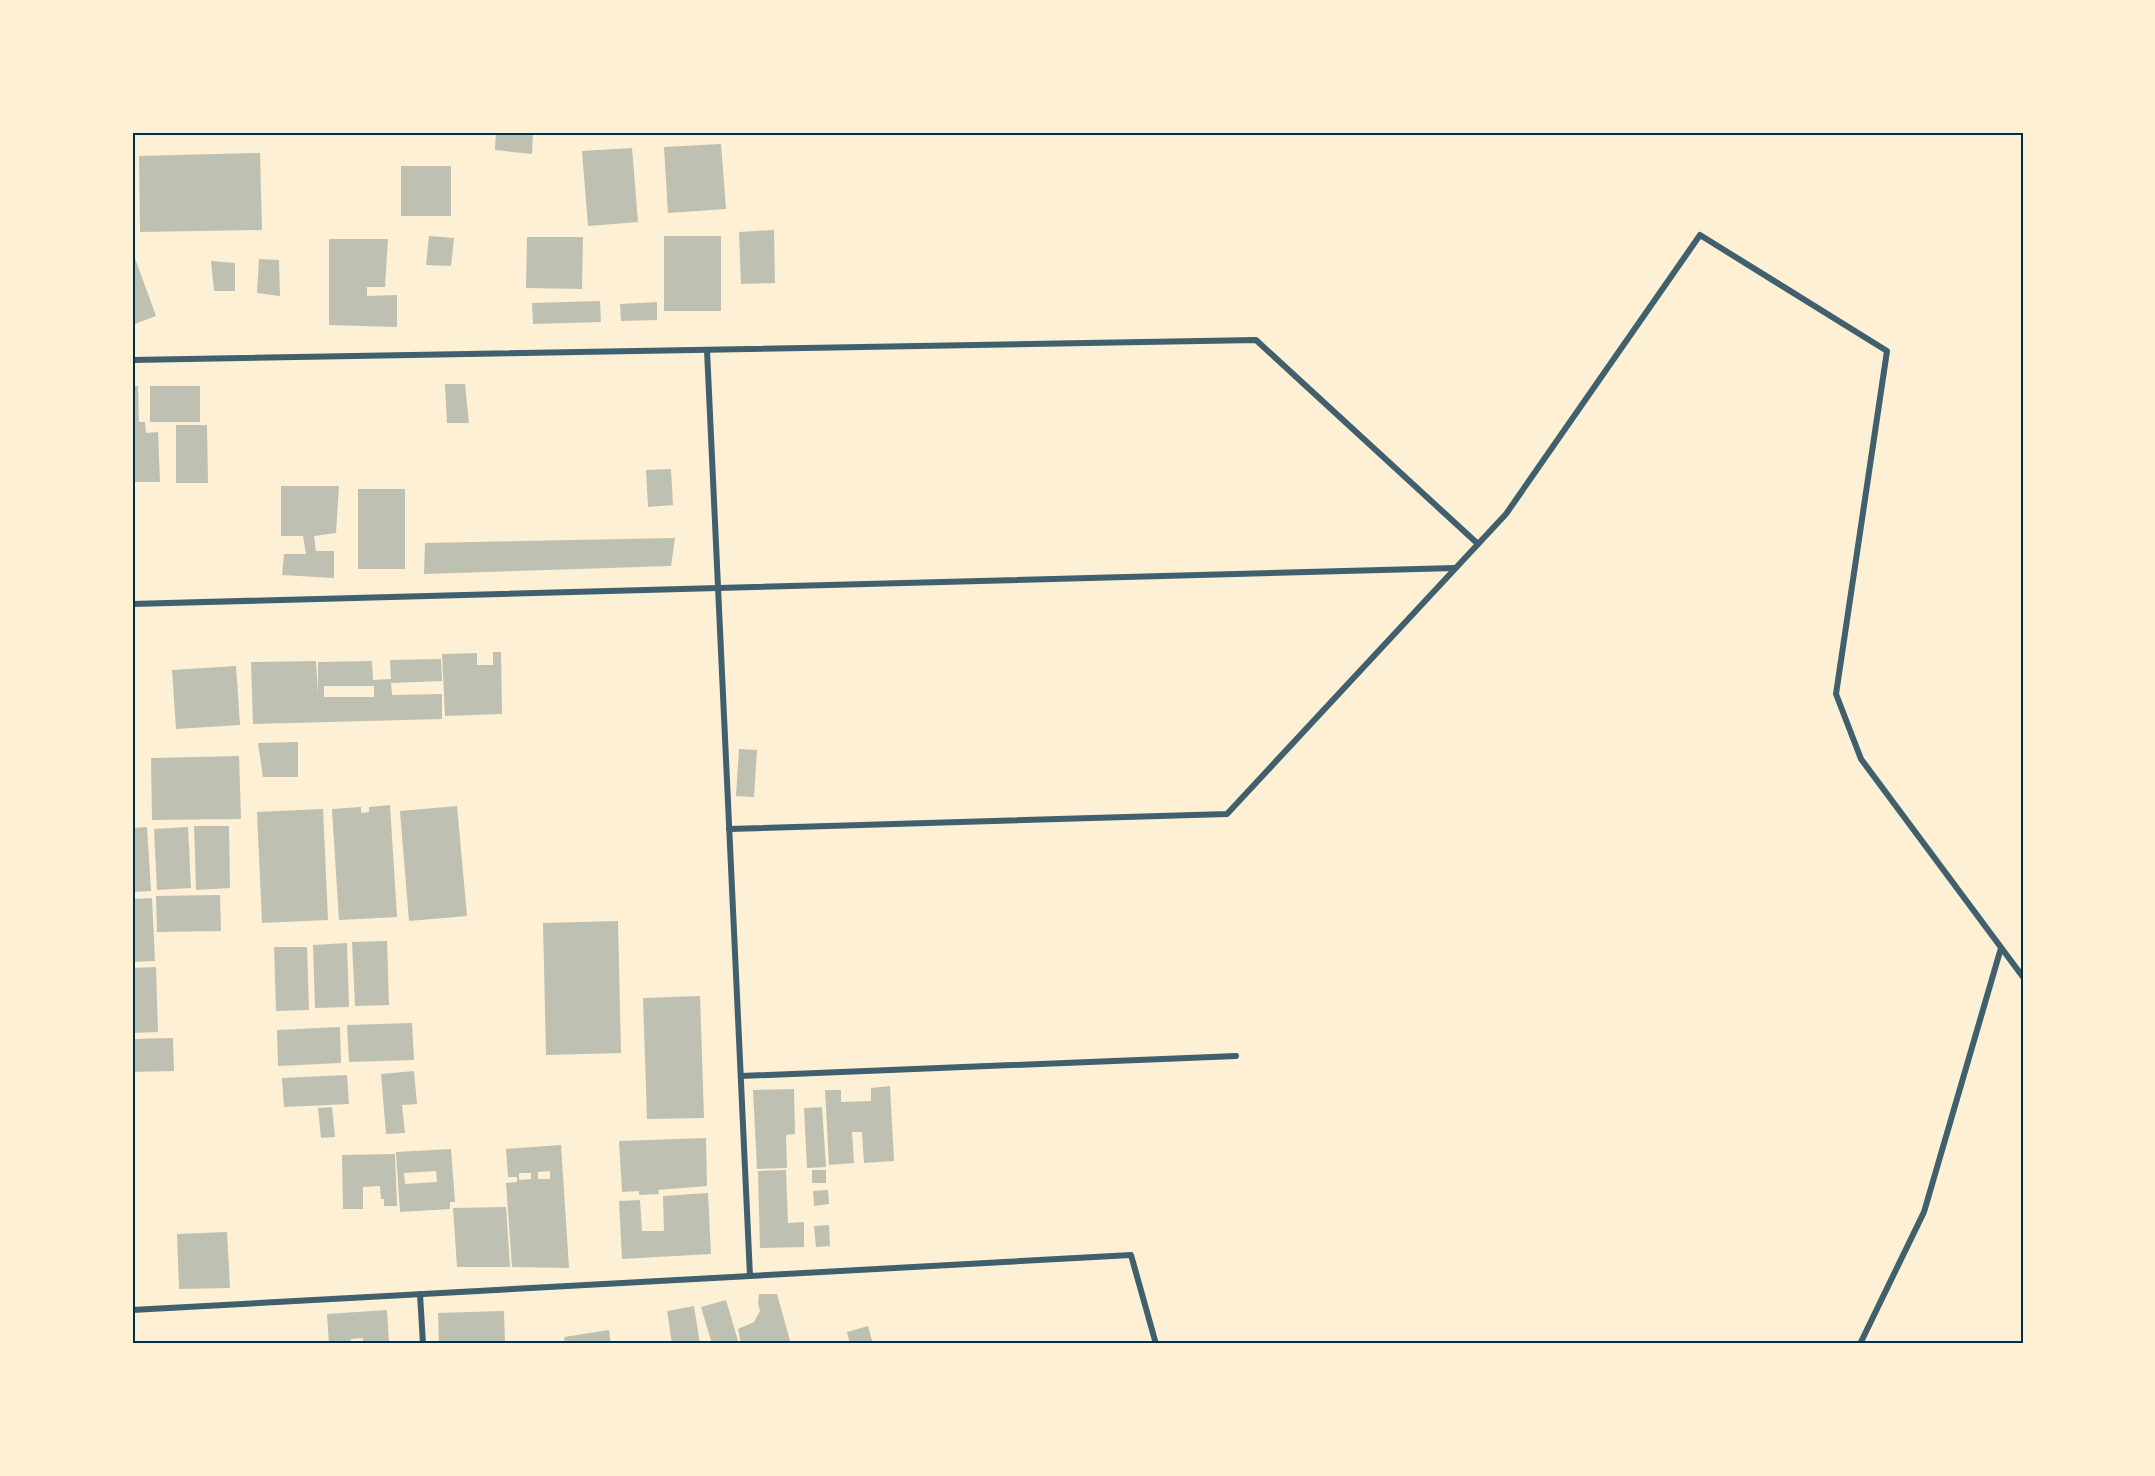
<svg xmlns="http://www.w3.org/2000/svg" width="2155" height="1476" font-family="'Source Sans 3',sans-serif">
<rect width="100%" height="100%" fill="#fdf0d5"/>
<g fill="#bec0b2" fill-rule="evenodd">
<path d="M 496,132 L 533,134 L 532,154 L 495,150 Z"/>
<path d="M 721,144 L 726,209 L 668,213 L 664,147 Z"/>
<path d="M 632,148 L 638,222 L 588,226 L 582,151 Z"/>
<path d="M 260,153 L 262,230 L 140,232 L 139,156 Z"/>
<rect x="401" y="166" width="50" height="50"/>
<path d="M 774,230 L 775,283 L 741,284 L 739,232 Z"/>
<path d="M 429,236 L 454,238 L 451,266 L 426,265 Z"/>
<rect x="664" y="236" width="57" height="75"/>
<path d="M 527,237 L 583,237 L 582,289 L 526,288 Z"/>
<path d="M 329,239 L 388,239 L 385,287 L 367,287 L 367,296 L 397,295 L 397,327 L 329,325 Z"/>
<path d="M 132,250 L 156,316 L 132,325 Z"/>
<path d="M 259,259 L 279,260 L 280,296 L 257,293 Z"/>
<path d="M 211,261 L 235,263 L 235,291 L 214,291 Z"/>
<path d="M 600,301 L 601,322 L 533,324 L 532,303 Z"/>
<path d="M 657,302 L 657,320 L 621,321 L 620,304 Z"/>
<path d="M 445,384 L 465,384 L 469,423 L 447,423 Z"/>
<path d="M 132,386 L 138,386 L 139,422 L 145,422 L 146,433 L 158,432 L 160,482 L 132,482 Z"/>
<rect x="150" y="386" width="50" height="36"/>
<path d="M 176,425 L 207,425 L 208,483 L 176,483 Z"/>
<path d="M 671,469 L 673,505 L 648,507 L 646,470 Z"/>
<path d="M 281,486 L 339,486 L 336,533 L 314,536 L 316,551 L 334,551 L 334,578 L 282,575 L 284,554 L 306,554 L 303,536 L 281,536 Z"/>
<rect x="358" y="489" width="47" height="80"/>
<path d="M 675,538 L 671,566 L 424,574 L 425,543 Z"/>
<path d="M 493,652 L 501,652 L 502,714 L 445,716 L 442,654 L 477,653 L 477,665 L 493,665 Z"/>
<path d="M 441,659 L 442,681 L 391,683 L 392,695 L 442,694 L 442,719 L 253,724 L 251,662 L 316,661 L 318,694 L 318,662 L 372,661 L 373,680 L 391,679 L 390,660 ZM 324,686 L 374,686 L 374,697 L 324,697 Z"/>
<path d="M 236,666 L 240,725 L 176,729 L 172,670 Z"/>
<path d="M 298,742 L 298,777 L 263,777 L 258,743 Z"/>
<path d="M 739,749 L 757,750 L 754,797 L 736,796 Z"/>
<path d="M 239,756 L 241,819 L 152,820 L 151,758 Z"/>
<path d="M 390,805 L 397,917 L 339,920 L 332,809 L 361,807 L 361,813 L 369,812 L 369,807 Z"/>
<path d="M 457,806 L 467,916 L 409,921 L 400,811 Z"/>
<path d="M 323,809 L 328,920 L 262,923 L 257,812 Z"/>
<path d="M 194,826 L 229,826 L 230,888 L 196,890 Z"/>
<path d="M 147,827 L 151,891 L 132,892 L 132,828 Z"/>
<path d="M 188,827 L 191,888 L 157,890 L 154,829 Z"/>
<path d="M 220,895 L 221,931 L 157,932 L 156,896 Z"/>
<path d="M 152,898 L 155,961 L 132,962 L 132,899 Z"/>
<path d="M 618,921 L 621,1053 L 546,1055 L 543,923 Z"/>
<path d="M 387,941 L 389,1005 L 355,1006 L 352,942 Z"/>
<path d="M 347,943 L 349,1007 L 315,1008 L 313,945 Z"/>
<path d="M 274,947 L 307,947 L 309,1010 L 276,1011 Z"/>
<path d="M 156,967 L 158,1032 L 132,1033 L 132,968 Z"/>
<path d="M 700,996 L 704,1118 L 647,1119 L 643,998 Z"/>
<path d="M 412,1023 L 414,1060 L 349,1062 L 347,1025 Z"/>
<path d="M 340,1027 L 341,1063 L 278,1066 L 277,1030 Z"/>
<path d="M 173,1038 L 174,1071 L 132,1072 L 132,1039 Z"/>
<path d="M 414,1071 L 417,1104 L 402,1105 L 405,1133 L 386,1134 L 381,1074 Z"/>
<path d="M 347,1075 L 349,1104 L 284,1107 L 282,1078 Z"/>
<path d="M 890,1086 L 894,1161 L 864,1163 L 862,1132 L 852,1132 L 854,1163 L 829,1165 L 825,1090 L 841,1090 L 841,1102 L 871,1101 L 871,1088 Z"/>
<path d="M 794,1089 L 795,1134 L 786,1135 L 787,1168 L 757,1169 L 753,1090 Z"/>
<path d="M 332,1107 L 335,1137 L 321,1138 L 318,1108 Z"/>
<path d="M 822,1107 L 826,1167 L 807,1168 L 804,1108 Z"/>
<path d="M 706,1138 L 707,1186 L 658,1190 L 659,1194 L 639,1195 L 639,1191 L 622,1192 L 619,1141 Z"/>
<path d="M 561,1145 L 569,1268 L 512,1267 L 506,1183 L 517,1182 L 517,1177 L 508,1177 L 506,1149 ZM 550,1171 L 550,1179 L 538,1179 L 538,1172 ZM 519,1173 L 531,1173 L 531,1179 L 519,1180 Z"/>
<path d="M 451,1149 L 455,1202 L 450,1202 L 450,1209 L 400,1212 L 396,1152 ZM 436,1171 L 437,1182 L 405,1184 L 404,1173 Z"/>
<path d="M 395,1154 L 397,1206 L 384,1206 L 384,1199 L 381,1199 L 380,1186 L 363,1187 L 363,1209 L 343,1209 L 342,1155 Z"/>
<path d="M 786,1170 L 788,1223 L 804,1222 L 804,1247 L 760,1248 L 758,1171 Z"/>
<rect x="812" y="1170" width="14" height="13"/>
<path d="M 828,1190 L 829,1204 L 814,1206 L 813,1191 Z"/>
<path d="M 708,1193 L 711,1254 L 622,1259 L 619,1201 L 640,1200 L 642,1231 L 664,1231 L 663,1196 Z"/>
<path d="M 506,1207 L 510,1267 L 457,1267 L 453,1208 Z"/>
<path d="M 829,1225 L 830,1246 L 816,1247 L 814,1226 Z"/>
<path d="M 227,1232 L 230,1288 L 179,1289 L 177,1234 Z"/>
<path d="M 759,1294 L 777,1294 L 791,1344 L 741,1344 L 738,1329 L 754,1322 L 760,1311 L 758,1303 Z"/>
<path d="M 726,1300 L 739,1344 L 712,1344 L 701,1307 Z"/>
<path d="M 694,1306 L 700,1344 L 672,1344 L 667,1311 Z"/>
<path d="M 387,1310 L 389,1344 L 363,1344 L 363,1338 L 351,1339 L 351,1344 L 329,1344 L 327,1314 Z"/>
<path d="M 504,1311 L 505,1344 L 439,1344 L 438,1313 Z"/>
<path d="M 868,1326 L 873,1344 L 850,1344 L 847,1332 Z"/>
<path d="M 609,1330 L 611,1344 L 565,1344 L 564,1337 Z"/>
</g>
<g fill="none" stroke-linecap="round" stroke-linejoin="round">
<g stroke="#3f606c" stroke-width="6">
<path d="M 707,350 L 750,1276"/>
<path d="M 132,360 L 1256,340 L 1478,544"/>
<path d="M 132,604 L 1455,568"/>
<path d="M 729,829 L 1227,814 L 1506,514 L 1700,235 L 1887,351 L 1836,694 L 1861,759 L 2023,977"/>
<path d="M 741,1076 L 1236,1056"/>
<path d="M 420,1294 L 423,1344"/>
<path d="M 132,1310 L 1131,1255 L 1156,1344"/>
<path d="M 1860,1344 L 1924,1212 L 2001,948"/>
</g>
</g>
<rect width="2155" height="1476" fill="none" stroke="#fdf0d5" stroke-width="267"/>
<rect x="134" y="134" width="1888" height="1208" fill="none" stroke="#003049" stroke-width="2"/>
</svg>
